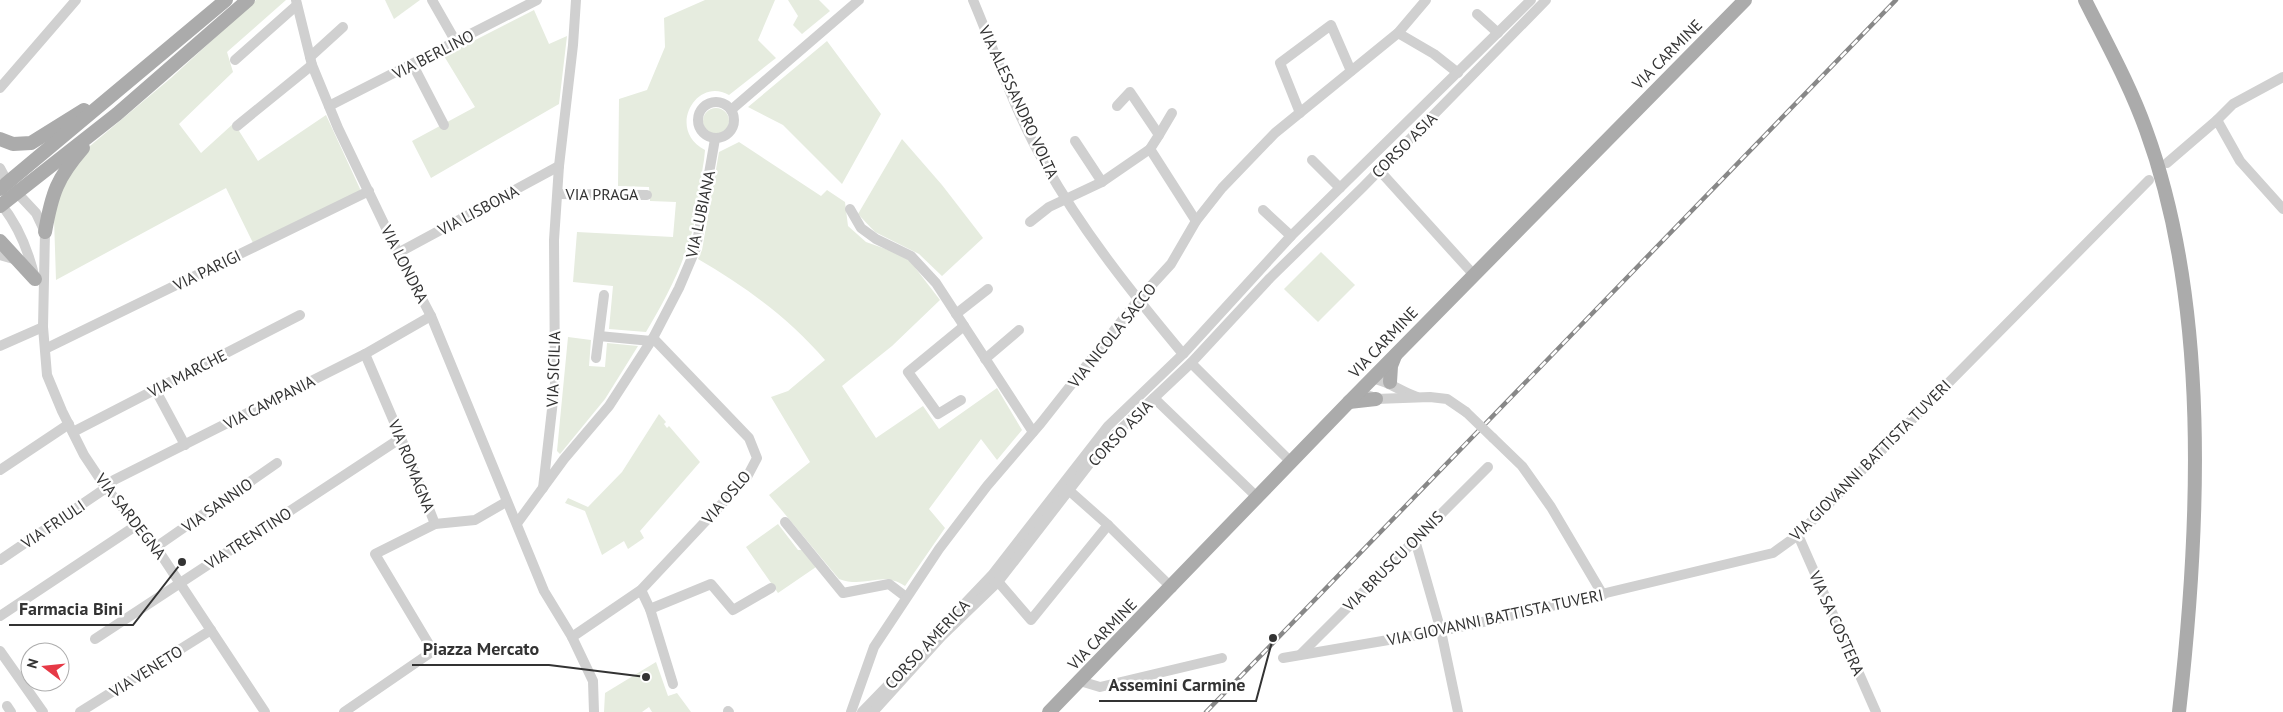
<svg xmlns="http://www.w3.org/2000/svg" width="2283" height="712" font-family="'PT Sans',sans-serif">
<rect width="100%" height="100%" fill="#fff"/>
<g fill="#e6ecdf">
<path d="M 256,0 L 286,0 L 227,52 L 233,72 L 179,124 L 201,153 L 234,123 L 258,161 L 326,115 L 361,191 L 253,243 L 226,188 L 56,280 L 54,218 L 58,193 L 84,151 L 171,78 Z"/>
<path d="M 385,0 L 420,0 L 394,19 Z"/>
<path d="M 705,0 L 775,0 L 758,40 L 776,58 L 729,95 C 696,76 666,130 705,150 L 704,160 C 700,182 698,212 692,232 C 682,268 665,300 646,332 L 609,329 L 613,286 L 573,282 L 577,232 L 673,237 L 676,202 L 650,201 L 649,187 L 618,186 L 619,99 L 647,90 L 665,47 L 664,18 Z"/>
<path d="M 788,0 L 819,0 L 830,11 L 802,34 L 793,25 L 798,16 Z"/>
<path d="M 534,10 L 549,44 L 567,36 L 559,104 L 431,178 L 412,141 L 475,107 L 444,56 Z"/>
<path d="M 827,41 L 881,114 L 842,184 L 783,125 L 748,107 Z"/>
<circle cx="716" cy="121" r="13"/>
<path d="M 902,139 L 942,185 L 983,238 L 942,276 L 919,254 L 875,232 L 858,214 Z"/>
<path d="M 739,142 L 821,196 L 827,190 L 845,202 L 848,226 L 866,242 L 900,254 L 910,261 L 940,300 L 892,346 L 842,386 L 876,438 L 923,406 L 939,429 L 997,388 L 1022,430 L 997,460 L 981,439 L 929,509 L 945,528 L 905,586 C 881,570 866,589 839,579 L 769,495 L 810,462 L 771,397 L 788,391 L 825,360 C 789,318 746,287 698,259 L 702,250 L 719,152 Z"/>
<path d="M 1321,252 L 1355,285 L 1318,322 L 1284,289 Z"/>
<path d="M 568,337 L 591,340 L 589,366 L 605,367 L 607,343 L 638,346 L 605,399 L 560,454 L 557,451 Z"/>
<path d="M 659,414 L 666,422 L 664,424 L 667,428 L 669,426 L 700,462 L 640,531 L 644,538 L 628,549 L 624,541 L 602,555 L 585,511 L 565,503 L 568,498 L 588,507 L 622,472 Z"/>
<path d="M 778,524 L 798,550 L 803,550 L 816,567 L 778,593 L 746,547 Z"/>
<path d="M 656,662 L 668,696 L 677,693 L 691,712 L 652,712 L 649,707 L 642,712 L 604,712 L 605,693 Z"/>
</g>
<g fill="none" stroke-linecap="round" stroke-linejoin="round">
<g stroke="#d0d0d0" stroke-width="10">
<path d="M 296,0 L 312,65 L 338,128 L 398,253 L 431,316 L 544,591 L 572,637 L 593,681 L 594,712"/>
<path d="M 432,0 L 456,42"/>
<path d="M 973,0 C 996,54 1015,113 1045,164 C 1083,232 1133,294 1183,354"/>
<path d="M 1477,14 L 1498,33"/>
<path d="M 1398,33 L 1434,54 L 1458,73"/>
<path d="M 310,57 L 343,27"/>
<path d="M 235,60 L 297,5"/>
<path d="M 413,65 L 444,125"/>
<path d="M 0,88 L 76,0"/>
<circle cx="716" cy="120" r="18"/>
<path d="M 329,106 L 537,0"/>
<path d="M 731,110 L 859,0"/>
<path d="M 1300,113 L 1280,63 L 1331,25 L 1351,71"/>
<path d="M 2217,120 L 2233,104 L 2283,77"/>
<path d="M 237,126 L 312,65"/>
<path d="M 1159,135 L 1172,113"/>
<path d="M 1075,141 L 1102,182"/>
<path d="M 1150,149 L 1196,221"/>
<path d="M 1312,160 L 1340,188"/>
<path d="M 2167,163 L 2217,120 L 2240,161 L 2283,209"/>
<path d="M 0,168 L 8,183 L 36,213 L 45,232 L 43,327 L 47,375 L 62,411 L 84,455 L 106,488 L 156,547 L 265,712"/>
<path d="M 1379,170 L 1474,275"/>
<path d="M 558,194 L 647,195"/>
<path d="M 0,203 C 18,225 29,252 35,279"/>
<path d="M 850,209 L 861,228 L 876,239 L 911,256 L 936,283 L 1033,432"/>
<path d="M 1263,210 L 1291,236"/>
<path d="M 1030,222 L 1049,207 L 1102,182 L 1150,149 L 1159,135 L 1130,92 L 1117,106"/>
<path d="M 398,253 L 559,166"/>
<path d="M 0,255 L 17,260"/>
<path d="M 956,314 L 988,289"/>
<path d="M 599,336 L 651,341"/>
<path d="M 0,346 L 43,327"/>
<path d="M 45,349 L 369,191"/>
<path d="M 365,354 L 401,438 L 435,524"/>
<path d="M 596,358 L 604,295"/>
<path d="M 985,359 L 1019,330"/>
<path d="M 1191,363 L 1291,462"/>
<path d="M 1372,378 C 1390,382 1400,391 1417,397"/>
<path d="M 155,389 L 185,445"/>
<path d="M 1370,396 L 1376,399 L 1430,397 L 1447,399 L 1466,412"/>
<path d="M 1154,398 L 1257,497"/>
<path d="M 961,400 L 938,414 L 908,372 L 964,326"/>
<path d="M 73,432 L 300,315"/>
<path d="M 1493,438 L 1522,466 L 1551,507 L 1603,595"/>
<path d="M 0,470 L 69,424"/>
<path d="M 1064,486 L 1108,525 L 1172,588"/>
<path d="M 543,488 L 555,383 L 554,240 L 559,166 L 573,45 L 576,0"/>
<path d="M 518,522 L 564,459 L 609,406 L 653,338 L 679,288 L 696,248 L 715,139"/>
<path d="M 785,522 L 843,593 L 889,584 L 906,597"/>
<path d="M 1798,535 L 1876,712"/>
<path d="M 1415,540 L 1441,631 L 1458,712"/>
<path d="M 156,547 L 277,463"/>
<path d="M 0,560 L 106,488 L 114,480 L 365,354 L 431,316"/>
<path d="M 994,577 L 1031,620 L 1108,525"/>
<path d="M 641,590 L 650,609 L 673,684"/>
<path d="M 650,609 L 711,584 L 733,610 L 771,588"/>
<path d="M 0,616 L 137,525"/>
<path d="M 572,637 L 641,590 L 747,477 L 757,458 L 749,438 L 653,338"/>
<path d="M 932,638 L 992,575 L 1108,426 L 1183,354 L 1291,236 L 1531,0"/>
<path d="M 95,639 L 401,438"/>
<path d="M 0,651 L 43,712"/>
<path d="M 1300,655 L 1488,467"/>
<path d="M 1283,658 L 1441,631 L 1506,617 L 1773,553 L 1798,535 L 2149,180"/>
<path d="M 1080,681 L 1100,687 L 1222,658"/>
<path d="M 7,706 L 11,712"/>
<path d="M 728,711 L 729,712"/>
<path d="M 80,712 L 211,630"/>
<path d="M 344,712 L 433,651 L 375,554 L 435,524 L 475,520 L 506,502"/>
<path d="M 851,712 L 874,647 L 939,549 L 987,486 L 1041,423 L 1138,300 L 1171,264 L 1196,221 L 1222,188 L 1275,133 L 1398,33 L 1426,0"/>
<path d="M 862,712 L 895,678"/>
<path d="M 873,712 L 942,636 L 998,582 L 1104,445 L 1191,363 L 1270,278 L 1363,187 L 1546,0"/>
</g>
<g stroke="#ababab" stroke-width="14">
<path d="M 2085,0 C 2106,42 2130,85 2146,130 C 2210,305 2200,528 2179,712"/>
<path d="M 0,139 L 13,144 L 31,143 L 84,110"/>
<path d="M 0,189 L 226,0"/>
<path d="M 0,206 L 117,114 L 248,0"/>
<path d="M 45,232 C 52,193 57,178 83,148"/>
<path d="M 0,241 L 35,279"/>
<path d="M 1390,382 L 1391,366 L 1395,356"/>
<path d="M 1349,402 L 1376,399"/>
<path d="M 1049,712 L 1349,402 L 1745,0"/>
</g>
<g stroke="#888" stroke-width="4.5">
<path id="rail" d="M 1206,712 L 1896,0"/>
</g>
<use href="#rail" stroke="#fff" stroke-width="2.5" stroke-dasharray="8" stroke-linecap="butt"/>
<path stroke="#d0d0d0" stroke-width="10" d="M 1466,412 L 1493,438"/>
</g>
<g text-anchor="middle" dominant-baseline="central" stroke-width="5" stroke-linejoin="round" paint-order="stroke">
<g font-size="16" fill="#333" stroke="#fff">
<text transform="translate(433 54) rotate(-27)">VIA BERLINO</text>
<text transform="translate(1667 54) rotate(-45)">VIA CARMINE</text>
<text transform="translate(1019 102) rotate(65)">VIA ALESSANDRO VOLTA</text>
<text transform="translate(1404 145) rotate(-45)">CORSO ASIA</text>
<text x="602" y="194">VIA PRAGA</text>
<text transform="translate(478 210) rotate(-28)">VIA LISBONA</text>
<text transform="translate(700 214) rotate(-78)">VIA LUBIANA</text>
<text transform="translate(405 264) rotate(63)">VIA LONDRA</text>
<text transform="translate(207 270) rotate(-26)">VIA PARIGI</text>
<text transform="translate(1112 335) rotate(-51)">VIA NICOLA SACCO</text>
<text transform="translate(1383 342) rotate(-46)">VIA CARMINE</text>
<text transform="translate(553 369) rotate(-88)">VIA SICILIA</text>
<text transform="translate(187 373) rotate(-27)">VIA MARCHE</text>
<text transform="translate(269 402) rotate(-27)">VIA CAMPANIA</text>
<text transform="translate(1120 433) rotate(-46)">CORSO ASIA</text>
<text transform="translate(1870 460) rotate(-45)">VIA GIOVANNI BATTISTA TUVERI</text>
<text transform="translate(412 466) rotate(68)">VIA ROMAGNA</text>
<text transform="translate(726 497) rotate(-49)">VIA OSLO</text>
<text transform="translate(217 505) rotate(-35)">VIA SANNIO</text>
<text transform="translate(131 516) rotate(52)">VIA SARDEGNA</text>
<text transform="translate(53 524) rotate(-34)">VIA FRIULI</text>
<text transform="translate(248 538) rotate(-33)">VIA TRENTINO</text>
<text transform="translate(1393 561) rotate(-45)">VIA BRUSCU ONNIS</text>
<text transform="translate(1495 617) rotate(-12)">VIA GIOVANNI BATTISTA TUVERI</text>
<text transform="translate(1837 623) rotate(66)">VIA SA COSTERA</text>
<text transform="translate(1102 634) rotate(-46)">VIA CARMINE</text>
<text transform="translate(927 644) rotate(-47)">CORSO AMERICA</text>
<text transform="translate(146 671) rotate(-32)">VIA VENETO</text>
</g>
</g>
<path fill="none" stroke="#333" stroke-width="2" d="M182 562L133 625H9M646 677L549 665H412M1273 638L1256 701H1099"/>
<g fill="#333" stroke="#fff" stroke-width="2">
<circle cx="182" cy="562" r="5"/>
<circle cx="646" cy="677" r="5"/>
<circle cx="1273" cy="638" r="5"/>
</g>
<g font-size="18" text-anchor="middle" font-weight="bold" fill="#333" stroke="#fff" stroke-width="5" stroke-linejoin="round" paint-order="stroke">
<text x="71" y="615">Farmacia Bini</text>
<text x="481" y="655">Piazza Mercato</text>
<text x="1177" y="691">Assemini Carmine</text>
</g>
<g transform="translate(45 667) rotate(286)"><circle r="24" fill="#ffffff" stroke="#adadad"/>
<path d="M0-4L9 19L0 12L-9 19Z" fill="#e63946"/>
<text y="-8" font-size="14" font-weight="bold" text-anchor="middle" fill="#333333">N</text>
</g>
</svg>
